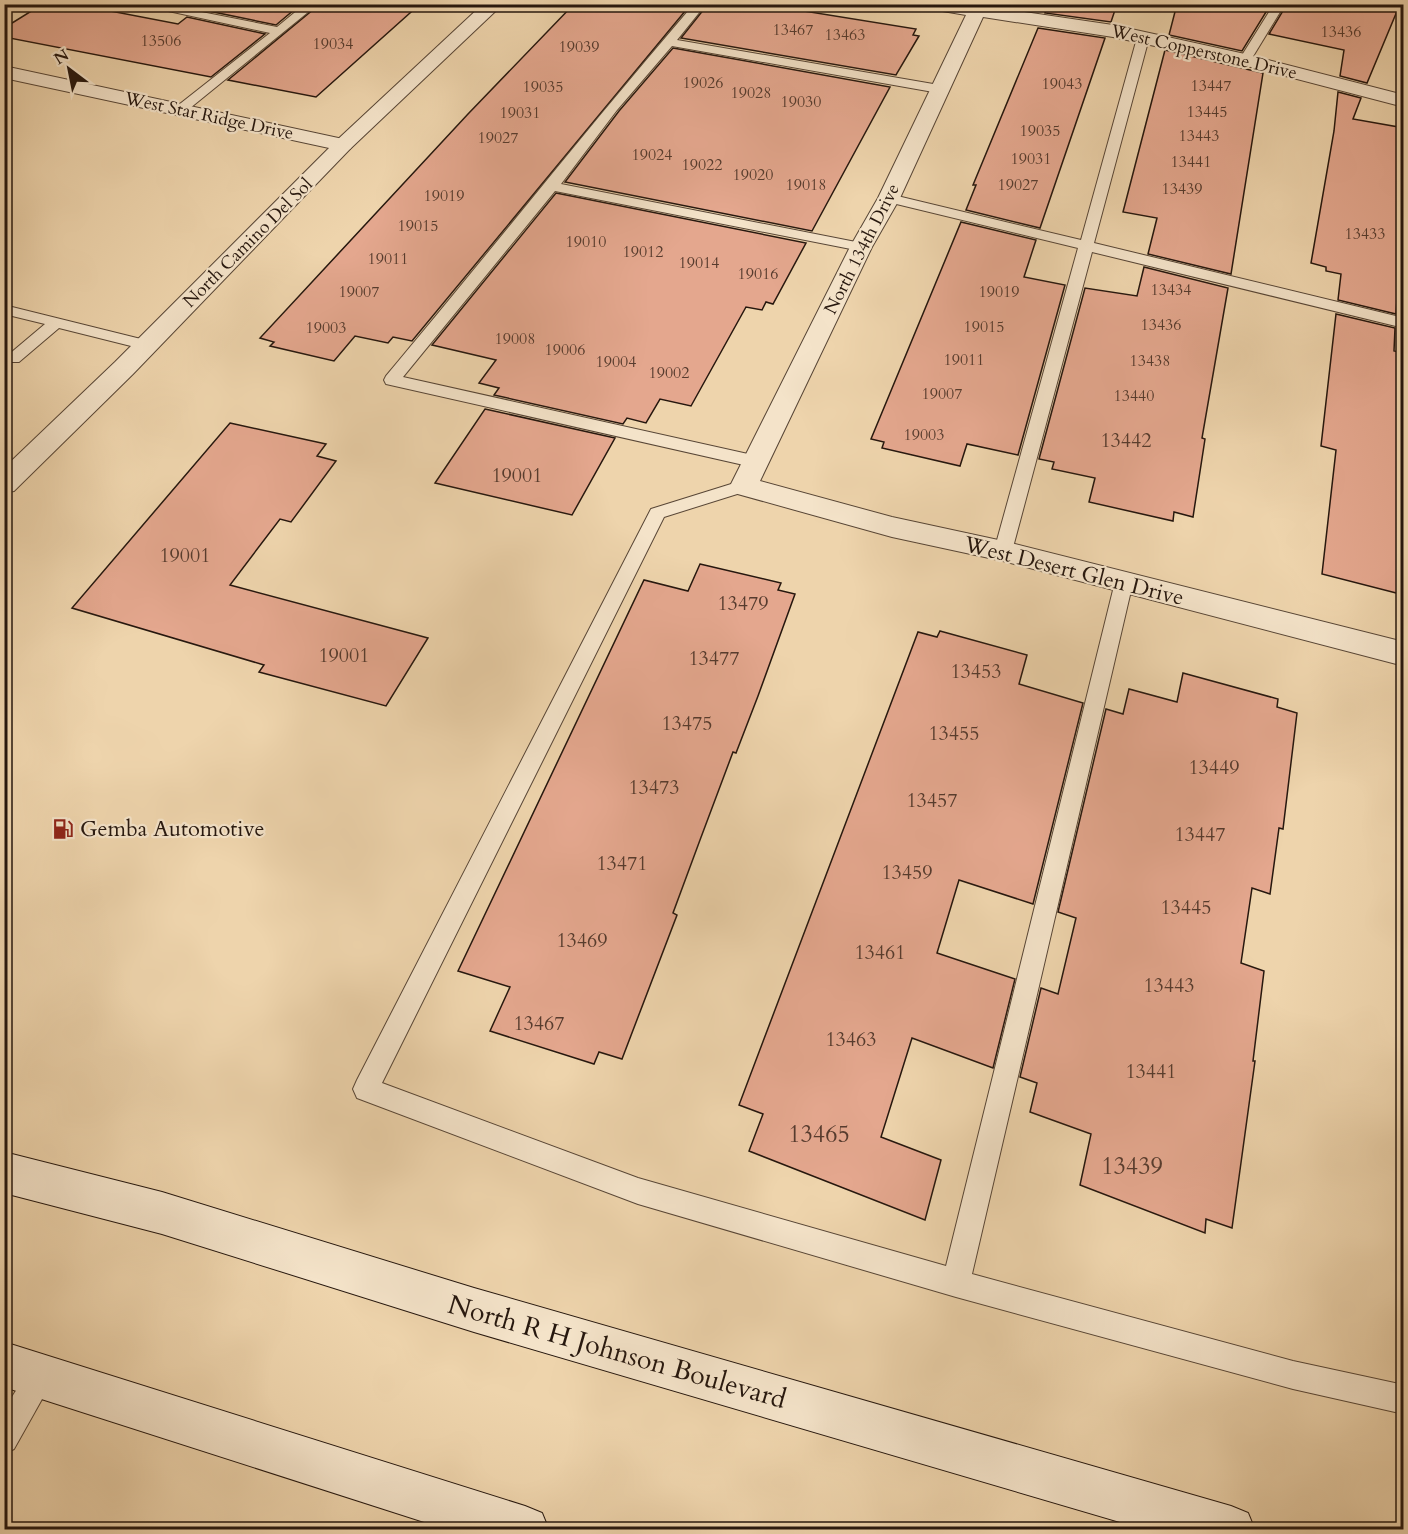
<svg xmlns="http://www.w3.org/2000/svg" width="1408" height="1534" font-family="Cardo,serif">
<rect width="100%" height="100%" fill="#eed4ac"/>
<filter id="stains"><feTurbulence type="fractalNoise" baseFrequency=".00333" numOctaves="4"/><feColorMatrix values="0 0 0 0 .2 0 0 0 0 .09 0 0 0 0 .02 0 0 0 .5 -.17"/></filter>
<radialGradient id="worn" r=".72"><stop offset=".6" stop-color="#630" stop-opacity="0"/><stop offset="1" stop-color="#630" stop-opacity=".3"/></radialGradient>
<g fill="#e4a78e" stroke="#26170e" stroke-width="1.5">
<path d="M 58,4 L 74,4 L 178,24 L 187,17 L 265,34 L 211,77 L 4,37 L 4,28 L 41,5 L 53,7 Z"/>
<path d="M 206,4 L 301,4 L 276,25 L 199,9 Z"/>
<path d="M 320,4 L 420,4 L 316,97 L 228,80 Z"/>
<path d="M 574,4 L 691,4 L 412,341 L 393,337 L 388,343 L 355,336 L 334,361 L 270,346 L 274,342 L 260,338 L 468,114 Z"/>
<path d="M 708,4 L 760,4 L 916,29 L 913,35 L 919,36 L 896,75 L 681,38 Z"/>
<path d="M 1048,4 L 1117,4 L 1111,22 L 1045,13 Z"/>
<path d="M 1177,4 L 1271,4 L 1242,51 L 1169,35 Z"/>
<path d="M 1287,4 L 1400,4 L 1367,83 L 1340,76 L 1344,50 L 1269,34 Z"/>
<path d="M 1038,28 L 1105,38 L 1040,228 L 966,210 L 976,185 L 973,185 Z"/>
<path d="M 673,48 L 890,87 L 812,231 L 565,182 L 619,111 Z"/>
<path d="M 1165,50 L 1263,73 L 1231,274 L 1148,254 L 1157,218 L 1123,212 Z"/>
<path d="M 1338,92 L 1361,98 L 1353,119 L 1404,128 L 1404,270 L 1399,269 L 1396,314 L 1338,300 L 1341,274 L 1326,271 L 1326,267 L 1311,263 L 1334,131 Z"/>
<path d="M 556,193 L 806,243 L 773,304 L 766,302 L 762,310 L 746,307 L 691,406 L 660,399 L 646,423 L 627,418 L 623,424 L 494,395 L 499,388 L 479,383 L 496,360 L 432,345 Z"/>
<path d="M 961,222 L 1036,240 L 1024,277 L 1065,285 L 1018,455 L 967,444 L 960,466 L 882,448 L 884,442 L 871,439 Z"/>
<path d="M 1144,267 L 1228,288 L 1202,438 L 1205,439 L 1193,517 L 1174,512 L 1173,521 L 1089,502 L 1095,478 L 1052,469 L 1054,462 L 1039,459 L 1085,288 L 1137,296 Z"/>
<path d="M 1336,314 L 1395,328 L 1394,351 L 1404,353 L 1404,595 L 1322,574 L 1336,450 L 1321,446 Z"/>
<path d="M 485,409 L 615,438 L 572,515 L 435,483 Z"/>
<path d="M 230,423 L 326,444 L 317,456 L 336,461 L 291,522 L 280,519 L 230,585 L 428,638 L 386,706 L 259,672 L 264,665 L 72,608 Z"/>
<path d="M 700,564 L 781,583 L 778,590 L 795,594 L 758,696 L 736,753 L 733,752 L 700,840 L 673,913 L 677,915 L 622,1059 L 599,1052 L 594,1064 L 490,1031 L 510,987 L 458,971 L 644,580 L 688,591 Z"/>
<path d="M 940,631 L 1027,655 L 1019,684 L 1083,703 L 1033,904 L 959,880 L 937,953 L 1015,979 L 993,1068 L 912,1038 L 881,1137 L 941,1160 L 925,1220 L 749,1151 L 763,1114 L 739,1105 L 918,632 L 937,637 Z"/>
<path d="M 1183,673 L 1278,699 L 1277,707 L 1297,713 L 1283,829 L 1279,828 L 1270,894 L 1252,888 L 1241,963 L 1264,971 L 1253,1061 L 1255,1061 L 1232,1228 L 1206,1219 L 1205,1233 L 1080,1185 L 1091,1134 L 1030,1112 L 1037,1083 L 1020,1077 L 1041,988 L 1058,994 L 1076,918 L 1058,912 L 1106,709 L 1123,714 L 1129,689 L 1177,702 Z"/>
</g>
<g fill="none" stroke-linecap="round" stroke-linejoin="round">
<g stroke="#584636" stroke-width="2">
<g id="service">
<path d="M 136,4 L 161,4 L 277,27 L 305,4 L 318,4 L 184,113 L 180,114 L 174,110 L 176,107 L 270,33 Z"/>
<path d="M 694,4 L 706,4 L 677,40 L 939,85 L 945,89 L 939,93 L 672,46 L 617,110 L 561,184 L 861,243 L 868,247 L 866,250 L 861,251 L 555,191 L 403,377 L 757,456 L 763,458 L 766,462 L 763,466 L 757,468 L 386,384 L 384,380 L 386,376 C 489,253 589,126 694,4 Z"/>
<path d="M 1274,4 L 1285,4 L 1249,63 L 1241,63 L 1239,60 Z"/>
<path d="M 1143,34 L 1149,38 L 1094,243 L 1404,318 L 1404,328 L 1092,252 L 1012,551 L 1009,556 L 1003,558 L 997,556 L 994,551 L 1078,248 L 884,201 L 882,198 L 889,194 L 1081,240 L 1137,38 Z"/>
<path d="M 4,305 L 153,342 L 155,345 L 147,350 L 59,328 L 19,362 L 7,362 L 5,359 L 7,356 L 45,324 L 4,314 Z"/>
<path d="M 744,480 L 750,482 L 753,486 L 750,490 L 664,517 L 382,1083 L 638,1178 L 946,1266 L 1115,582 L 1117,577 L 1124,575 L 1131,577 L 1133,582 L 972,1274 L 1293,1361 L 1404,1385 L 1404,1414 L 1293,1389 L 956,1297 L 638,1204 L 357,1098 L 353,1089 L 357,1080 L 651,509 Z"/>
<path d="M 41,1362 L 51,1366 L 55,1376 L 14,1449 L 4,1454 L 4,1410 L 31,1366 Z"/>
</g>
</g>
<g stroke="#584636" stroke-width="2">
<g id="minor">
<path d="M 922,4 L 971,4 L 1113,25 L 1245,54 L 1404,95 L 1404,107 L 1243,65 L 1113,37 L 983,17 L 900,198 L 872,247 L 760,481 L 892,517 L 1003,541 L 1404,642 L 1404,666 L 1003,561 L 892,537 L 734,493 L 730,486 L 850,247 L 878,198 L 966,15 L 931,9 Z"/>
<path d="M 4,66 L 343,139 L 350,141 L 353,145 L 350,149 L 343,151 L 4,78 Z"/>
</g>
</g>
<g stroke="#584636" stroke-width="2">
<path id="tertiary" d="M 483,4 L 503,4 L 350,149 L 133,374 L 14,491 L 4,493 L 4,468 L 115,362 L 336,141 Z"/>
</g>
<g stroke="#26170e" stroke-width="2">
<g id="secondary">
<path d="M 4,1152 L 162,1192 L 474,1288 L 1231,1506 L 1248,1513 L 1255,1530 L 1147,1530 L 474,1332 L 162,1234 L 4,1193 Z"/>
<path d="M 4,1342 L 525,1506 L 542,1513 L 549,1530 L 449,1530 L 4,1387 Z"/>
</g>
</g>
<use href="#service" fill="#f4e3c9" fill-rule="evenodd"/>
<use href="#minor" fill="#f4e3c9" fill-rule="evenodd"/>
<use href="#tertiary" fill="#f4e3c9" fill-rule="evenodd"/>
<use href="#secondary" fill="#f4e3c9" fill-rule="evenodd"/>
</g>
<defs>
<g id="fuel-bare" transform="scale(1.62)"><path d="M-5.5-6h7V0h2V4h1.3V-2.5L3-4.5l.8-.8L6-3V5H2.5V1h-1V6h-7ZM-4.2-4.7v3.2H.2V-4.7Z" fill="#8f2418" stroke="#f4e3c9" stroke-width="2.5" paint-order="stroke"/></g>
</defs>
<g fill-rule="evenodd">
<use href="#fuel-bare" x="63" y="829"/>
</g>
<g text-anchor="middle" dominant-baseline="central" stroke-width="4.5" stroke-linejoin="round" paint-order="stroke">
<g font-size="16" fill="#563b2e">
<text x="793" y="30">13467</text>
<text x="1341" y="32">13436</text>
<text x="845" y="35">13463</text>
<text x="161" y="41">13506</text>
<text x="333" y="44">19034</text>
<text x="579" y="47">19039</text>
<text x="703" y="83">19026</text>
<text x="1062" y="84">19043</text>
<text x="1211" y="86">13447</text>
<text x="543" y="87">19035</text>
<text x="751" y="93">19028</text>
<text x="801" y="102">19030</text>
<text x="1207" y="112">13445</text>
<text x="520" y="113">19031</text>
<text x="1040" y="131">19035</text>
<text x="1199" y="136">13443</text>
<text x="498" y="138">19027</text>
<text x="652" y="155">19024</text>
<text x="1031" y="159">19031</text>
<text x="1191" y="162">13441</text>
<text x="702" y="165">19022</text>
<text x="753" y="175">19020</text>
<text x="806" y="185">19018</text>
<text x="1018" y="185">19027</text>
<text x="1182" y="189">13439</text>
<text x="444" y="196">19019</text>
<text x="418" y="226">19015</text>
<text x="1365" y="234">13433</text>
<text x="586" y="242">19010</text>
<text x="643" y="252">19012</text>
<text x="388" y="259">19011</text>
<text x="699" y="263">19014</text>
<text x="758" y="274">19016</text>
<text x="1171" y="290">13434</text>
<text x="359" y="292">19007</text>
<text x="999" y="292">19019</text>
<text x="1161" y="325">13436</text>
<text x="984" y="327">19015</text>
<text x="326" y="328">19003</text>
<text x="515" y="339">19008</text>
<text x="565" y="350">19006</text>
<text x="964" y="360">19011</text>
<text x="1150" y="361">13438</text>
<text x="616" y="362">19004</text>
<text x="669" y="373">19002</text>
<text x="942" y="394">19007</text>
<text x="1134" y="396">13440</text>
<text x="924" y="435">19003</text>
</g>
<g font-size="18" fill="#26170e" stroke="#f4e3c9">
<text transform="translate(1204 52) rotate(13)">West Copperstone Drive</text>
<text transform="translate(209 116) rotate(12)">West Star Ridge Drive</text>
<text transform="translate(248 243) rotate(-45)">North Camino Del Sol</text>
<text transform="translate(862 249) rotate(-63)">North 134th Drive</text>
</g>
<g font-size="20" fill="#563b2e">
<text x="1126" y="440">13442</text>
<text x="517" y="475">19001</text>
<text x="185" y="555">19001</text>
<text x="743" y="603">13479</text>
<text x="344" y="655">19001</text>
<text x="714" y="658">13477</text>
<text x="976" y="671">13453</text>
<text x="687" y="723">13475</text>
<text x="954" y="733">13455</text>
<text x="1214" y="767">13449</text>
<text x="654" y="787">13473</text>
<text x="932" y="800">13457</text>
<text x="1200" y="834">13447</text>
<text x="622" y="863">13471</text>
<text x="907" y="872">13459</text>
<text x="1186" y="907">13445</text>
<text x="582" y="940">13469</text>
<text x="880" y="952">13461</text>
<text x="1169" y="985">13443</text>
<text x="539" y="1023">13467</text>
<text x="851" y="1039">13463</text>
<text x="1151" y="1071">13441</text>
</g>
<g font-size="22" fill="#26170e" stroke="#f4e3c9">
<text transform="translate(1074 571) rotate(14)">West Desert Glen Drive</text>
</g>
<g font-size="22" fill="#26170e" stroke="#f4e3c9" text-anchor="start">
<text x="80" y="829">Gemba Automotive</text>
</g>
<g font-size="24" fill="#563b2e">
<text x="819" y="1134">13465</text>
<text x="1132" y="1166">13439</text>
</g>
<g font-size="27" fill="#26170e" stroke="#f4e3c9">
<text transform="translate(617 1352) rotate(16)">North R H Johnson Boulevard</text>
</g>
</g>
<rect width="1408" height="1534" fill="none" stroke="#eed4ac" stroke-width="24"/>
<rect x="6" y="6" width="1396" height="1522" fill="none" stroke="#26170e" stroke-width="3"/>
<rect x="12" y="12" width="1384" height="1510" fill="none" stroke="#26170e" stroke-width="1.5"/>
<g transform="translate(69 69) rotate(328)" stroke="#f4e3c9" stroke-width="4.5" paint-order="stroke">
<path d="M0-4.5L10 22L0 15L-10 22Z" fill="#26170e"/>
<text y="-9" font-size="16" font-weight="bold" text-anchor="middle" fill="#26170e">N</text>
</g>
<rect width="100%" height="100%" filter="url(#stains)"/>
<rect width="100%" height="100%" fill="url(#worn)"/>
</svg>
